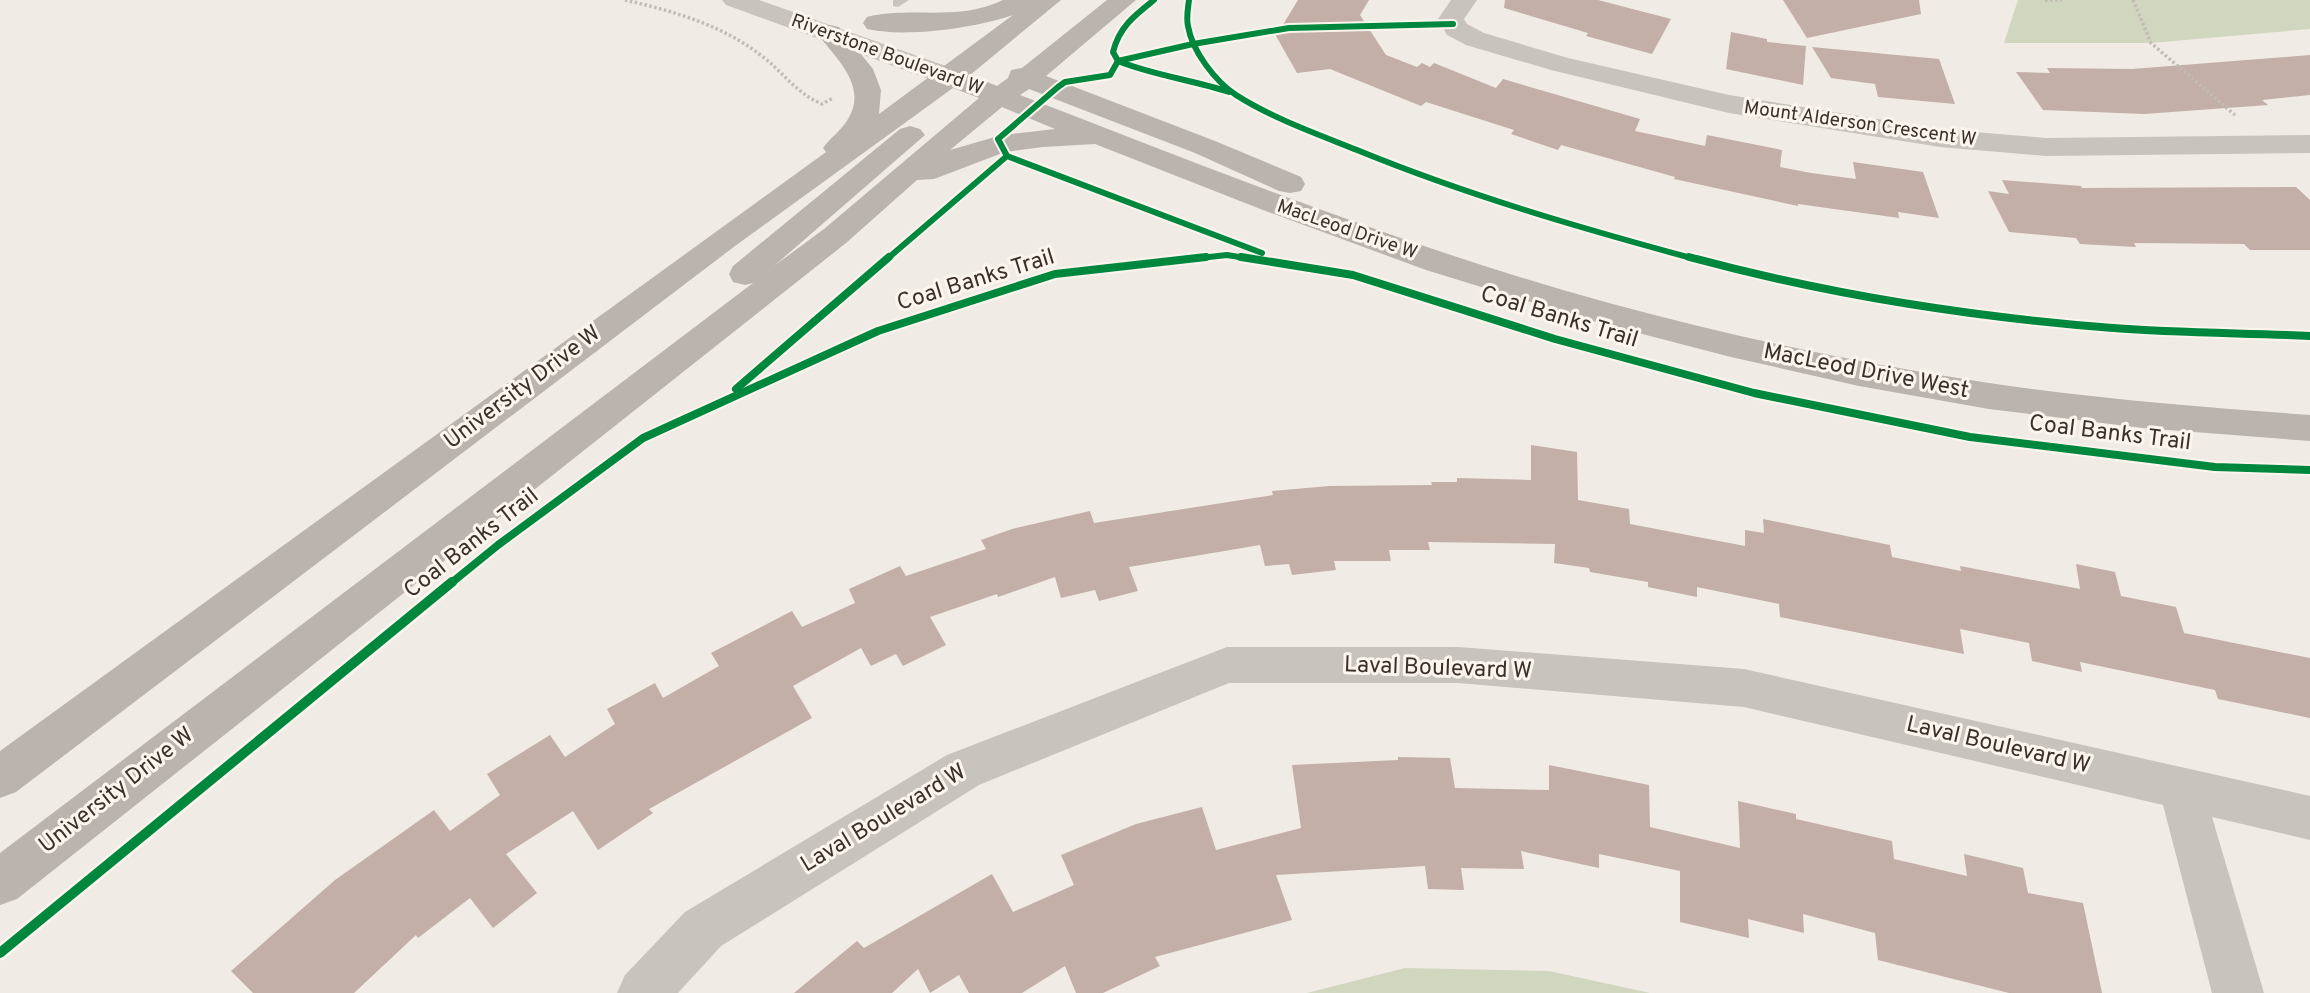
<svg xmlns="http://www.w3.org/2000/svg" width="2310" height="993" font-family="Overpass,sans-serif">
<rect width="100%" height="100%" fill="#f0ebe5"/>
<g fill="#d1d6bf">
<path d="M 2018,0 L 2310,0 L 2310,29 L 2151,43 L 2004,43 Z"/>
<path d="M 1405,968 L 1549,971 L 1650,993 L 1307,993 Z"/>
</g>
<g fill="#c3afa7">
<path d="M 1298,0 L 1369,0 L 1360,15 L 1386,55 L 1417,67 L 1422,63 L 1430,67 L 1434,63 L 1496,88 L 1503,79 L 1640,119 L 1635,131 L 1705,146 L 1707,135 L 1782,150 L 1780,167 L 1811,173 L 1856,179 L 1853,162 L 1923,172 L 1939,218 L 1898,212 L 1899,218 L 1798,204 L 1798,206 L 1674,179 L 1675,177 L 1561,145 L 1558,150 L 1511,134 L 1514,130 L 1426,102 L 1421,106 L 1330,69 L 1297,73 L 1276,36 Z"/>
<path d="M 1505,0 L 1598,0 L 1671,19 L 1652,54 L 1586,36 L 1588,33 L 1504,8 Z"/>
<path d="M 1783,0 L 1919,0 L 1921,14 L 1807,38 Z"/>
<path d="M 1731,32 L 1767,39 L 1767,42 L 1806,46 L 1803,85 L 1726,69 Z"/>
<path d="M 1812,47 L 1939,59 L 1955,104 L 1878,97 L 1875,84 L 1831,78 Z"/>
<path d="M 2310,55 L 2310,95 L 2262,100 L 2268,105 L 2144,114 L 2043,110 L 2016,72 L 2050,73 L 2047,68 L 2132,69 Z"/>
<path d="M 2002,180 L 2081,186 L 2082,188 L 2296,187 L 2310,200 L 2310,250 L 2250,250 L 2244,244 L 2134,243 L 2136,247 L 2080,244 L 2076,238 L 2009,232 L 1988,191 L 2009,194 Z"/>
<path d="M 1531,445 L 1577,452 L 1578,500 L 1629,509 L 1630,524 L 1745,546 L 1745,530 L 1764,533 L 1763,519 L 1890,545 L 1892,557 L 1961,571 L 1960,566 L 2080,589 L 2076,564 L 2115,572 L 2121,596 L 2176,607 L 2184,633 L 2310,658 L 2310,718 L 2218,699 L 2215,690 L 2080,662 L 2082,672 L 2032,661 L 2029,643 L 1960,629 L 1964,654 L 1780,617 L 1779,604 L 1697,587 L 1697,597 L 1648,587 L 1648,582 L 1590,572 L 1589,568 L 1554,563 L 1555,544 L 1428,542 L 1430,550 L 1389,550 L 1391,561 L 1334,561 L 1336,570 L 1292,575 L 1289,564 L 1265,566 L 1260,545 L 1129,567 L 1138,591 L 1099,601 L 1095,590 L 1061,598 L 1055,577 L 998,597 L 997,594 L 930,617 L 946,645 L 903,666 L 896,654 L 871,666 L 861,648 L 793,686 L 812,718 L 649,809 L 653,813 L 598,850 L 573,811 L 506,854 L 537,893 L 493,928 L 470,898 L 418,938 L 416,935 L 354,993 L 253,993 L 231,971 L 335,880 L 434,810 L 450,831 L 500,795 L 487,774 L 550,735 L 565,757 L 615,724 L 607,709 L 655,683 L 663,698 L 719,666 L 711,653 L 792,611 L 802,627 L 855,603 L 849,589 L 900,566 L 906,576 L 986,549 L 981,540 L 1012,529 L 1090,511 L 1094,523 L 1273,495 L 1272,491 L 1329,486 L 1432,485 L 1431,482 L 1457,482 L 1457,478 L 1531,480 Z"/>
<path d="M 1398,757 L 1450,758 L 1455,788 L 1549,790 L 1549,765 L 1649,785 L 1650,827 L 1740,848 L 1738,801 L 1796,814 L 1796,819 L 1892,841 L 1894,859 L 1967,876 L 1964,854 L 2023,868 L 2028,893 L 2083,903 L 2102,993 L 2009,993 L 1878,960 L 1875,933 L 1803,914 L 1804,933 L 1748,919 L 1749,938 L 1680,922 L 1680,871 L 1599,854 L 1599,868 L 1521,851 L 1524,869 L 1461,868 L 1464,890 L 1428,889 L 1425,866 L 1276,875 L 1292,920 L 1155,957 L 1160,966 L 1103,993 L 1076,993 L 1065,966 L 1022,993 L 969,993 L 959,975 L 930,993 L 918,969 L 892,993 L 794,993 L 857,941 L 864,948 L 992,874 L 1013,912 L 1074,885 L 1061,855 L 1136,824 L 1202,807 L 1216,850 L 1301,828 L 1292,765 L 1398,760 Z"/>
</g>
<g fill="none" stroke-linecap="round" stroke-linejoin="round">
<g stroke="#c2bbb6" stroke-width="3.5" stroke-dasharray="2.5 2.5" stroke-linecap="butt">
<path d="M 625,0 C 672,11 720,24 759,54 C 782,70 795,93 822,104 L 833,98"/>
<path d="M 2045,0 L 2062,0"/>
<path d="M 2133,0 L 2151,43 L 2235,115"/>
</g>
<path fill="#c9c3be" fill-rule="evenodd" d="M 893,0 L 909,0 L 898,7 L 893,6 Z"/>
<g fill="#c9c3be" fill-rule="evenodd">
<path d="M 1451,0 L 1477,0 L 1464,19 L 1467,24 L 1484,33 L 1568,58 L 1729,95 L 1940,129 L 2046,138 L 2310,135 L 2310,153 L 2046,156 L 1940,147 L 1729,113 L 1551,70 L 1466,45 L 1447,35 L 1438,19 Z"/>
<path d="M 1227,647 L 1458,647 L 1744,669 L 2310,796 L 2310,840 L 2212,817 L 2264,993 L 2212,993 L 2163,805 L 1744,707 L 1458,683 L 1229,683 L 979,785 L 721,946 L 678,993 L 617,993 L 625,975 L 685,912 L 947,755 Z"/>
</g>
<path fill="#c9c3be" fill-rule="evenodd" d="M 722,0 L 759,0 L 960,71 L 964,77 L 960,83 L 950,85 L 940,83 L 726,5 Z"/>
<path fill="#bab3ae" fill-rule="evenodd" d="M 1003,0 L 1061,0 L 970,75 L 997,86 L 1008,78 L 1011,70 L 1022,68 L 1107,0 L 1136,0 L 1046,76 L 1215,141 L 1301,177 L 1305,184 L 1301,191 L 1290,193 L 1279,191 L 1195,153 L 1029,89 L 1020,95 C 1214,170 1408,248 1609,303 C 1734,337 1861,364 1989,383 C 2096,399 2203,407 2310,415 L 2310,441 L 2143,428 L 1989,409 L 1859,386 L 1731,357 L 1592,321 L 1426,270 L 1263,210 L 1095,144 L 1043,147 L 1005,152 L 934,179 L 917,180 L 846,243 L 17,899 L 0,905 L 0,853 L 753,283 L 745,285 L 733,282 L 729,274 L 733,266 L 900,129 L 910,126 L 920,129 L 925,135 L 774,266 L 824,229 L 979,98 L 953,88 L 735,246 L 16,792 L 0,798 L 0,751 L 826,152 L 823,148 C 830,138 842,130 848,119 C 869,85 834,57 817,33 L 821,27 L 830,25 L 839,27 L 873,69 L 881,90 L 879,114 L 1013,15 C 975,28 906,38 867,29 L 863,23 L 867,17 C 912,6 959,22 1003,0 ZM 1002,107 L 1055,129 L 1002,135 L 950,150 Z"/>
<g stroke="#fbf5ee" stroke-width="10">
<g id="cycleway-far2">
<path d="M 1189,0 C 1188,8 1186,18 1188,26 C 1192,51 1215,81 1236,95 C 1272,118 1317,134 1357,150 C 1467,195 1580,228 1695,259"/>
<path d="M 1118,61 L 1193,44 L 1289,28 L 1453,24"/>
<path d="M 1118,61 C 1152,75 1193,80 1229,92"/>
<path d="M 1007,156 L 998,139 L 1058,87 L 1065,82 L 1110,75 L 1118,61 L 1113,52 C 1119,27 1135,15 1154,0"/>
<path d="M 887,259 L 1007,156 L 1262,253"/>
<path d="M 1191,259 L 1227,255 L 1252,259"/>
</g>
</g>
<g stroke="#fbf5ee" stroke-width="12">
<g id="cycleway-far1">
<path d="M 1241,257 L 1353,275 L 1555,339 L 1754,393 L 1970,437 L 2215,467 L 2310,470"/>
<path d="M 1689,257 C 1826,294 1971,317 2113,328 C 2179,333 2245,333 2310,336"/>
<path d="M 736,389 L 889,257"/>
<path d="M 450,584 L 498,545 L 643,438 L 878,331 L 1055,274 L 1206,257"/>
</g>
</g>
<g stroke="#fbf5ee" stroke-width="15">
<path id="cycleway" d="M 0,953 L 452,582"/>
</g>
<use href="#cycleway-far2" stroke="#00873e" stroke-width="6"/>
<use href="#cycleway-far1" stroke="#00873e" stroke-width="8"/>
<use href="#cycleway" stroke="#00873e" stroke-width="10"/>
</g>
<g text-anchor="middle" dominant-baseline="central" stroke-width="6" stroke-linejoin="round" paint-order="stroke">
<g font-size="19" fill="#3b302b" stroke="#fbf5ee">
<text transform="translate(887 55) rotate(20)">Riverstone Boulevard W</text>
<text transform="translate(1860 124) rotate(8)">Mount Alderson Crescent W</text>
<text transform="translate(1347 230) rotate(19)">MacLeod Drive W</text>
</g>
<g font-size="23" fill="#3b302b" stroke="#fbf5ee">
<text transform="translate(976 281) rotate(-17)">Coal Banks Trail</text>
<text transform="translate(1559 318) rotate(17)">Coal Banks Trail</text>
<text transform="translate(1866 372) rotate(11)">MacLeod Drive West</text>
<text transform="translate(523 388) rotate(-37)">University Drive W</text>
<text transform="translate(2110 434) rotate(7)">Coal Banks Trail</text>
<text transform="translate(472 544) rotate(-38)">Coal Banks Trail</text>
<text transform="translate(1438 669) rotate(2)">Laval Boulevard W</text>
<text transform="translate(1998 746) rotate(13)">Laval Boulevard W</text>
<text transform="translate(117 791) rotate(-38)">University Drive W</text>
<text transform="translate(884 819) rotate(-31)">Laval Boulevard W</text>
</g>
</g>
</svg>
